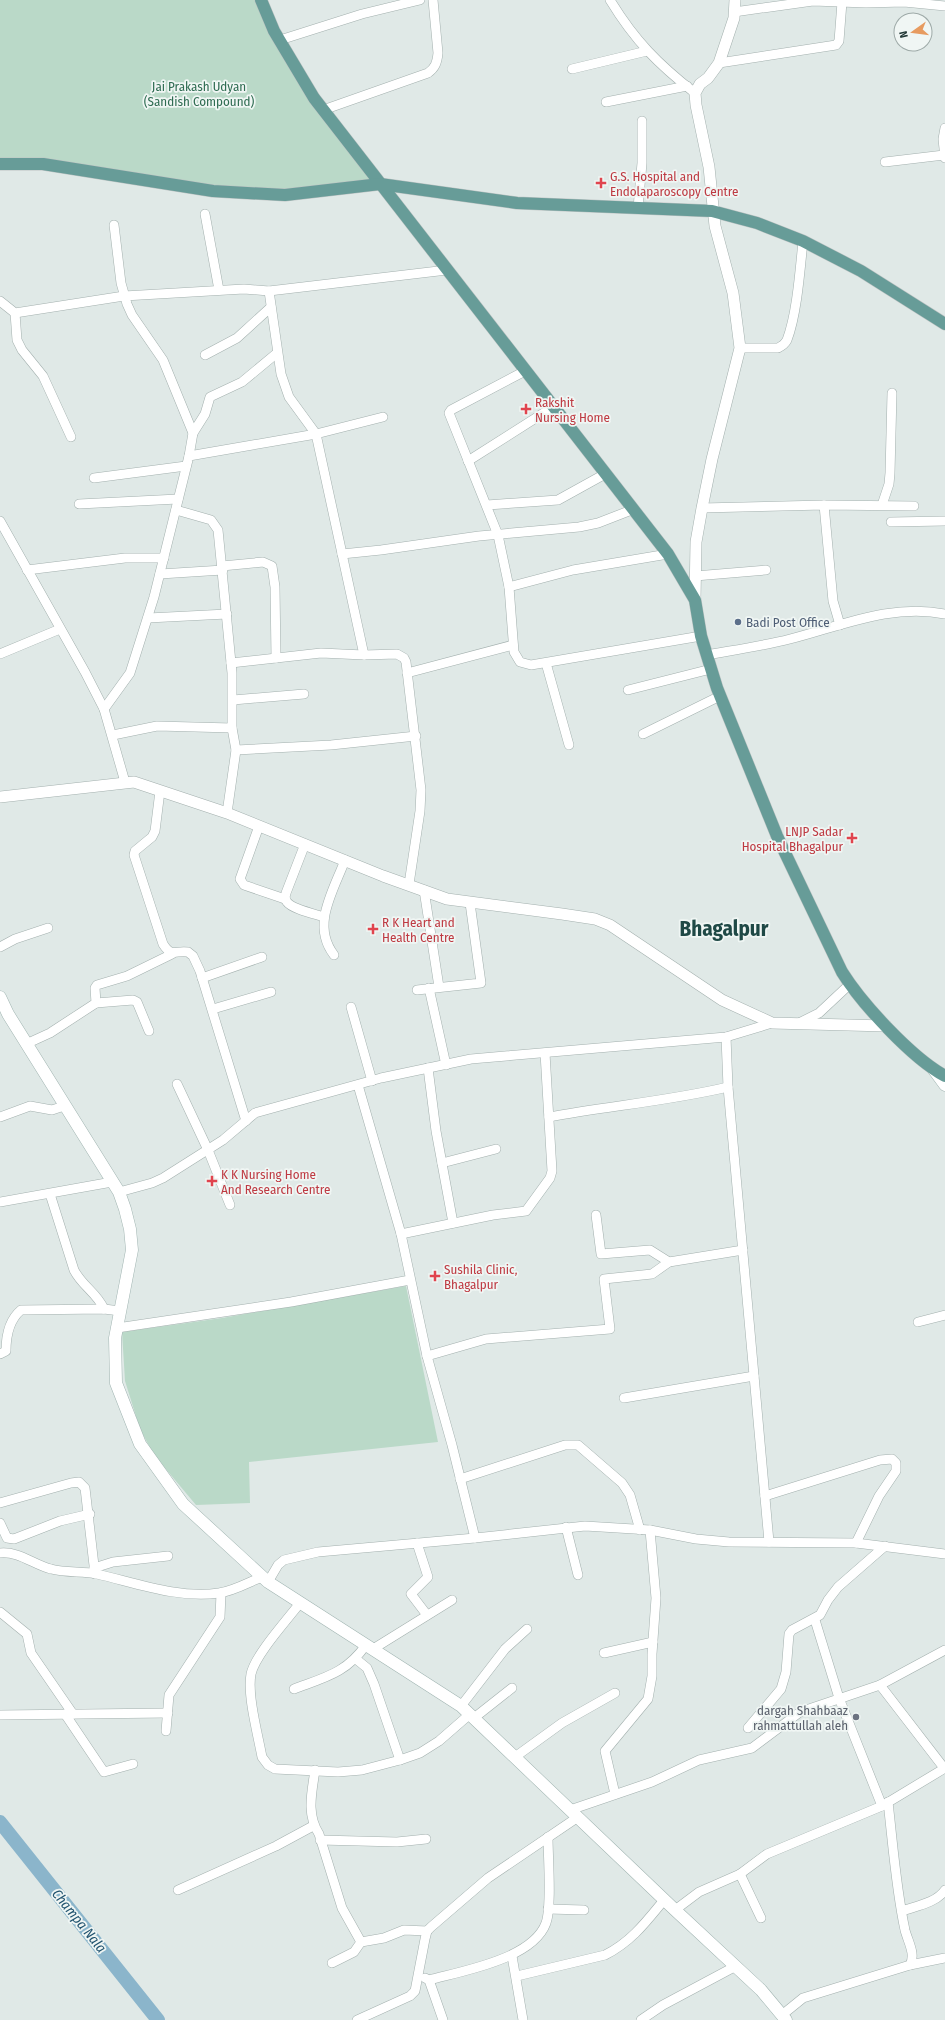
<svg xmlns="http://www.w3.org/2000/svg" width="945" height="2020" font-family="'Fira Sans Condensed',sans-serif">
<rect width="100%" height="100%" fill="#e0e9e7"/>
<g fill="#bad9c8">
<path d="M 0,0 L 259,0 L 271,31 L 380,184 L 285,195 L 0,164 Z"/>
<path d="M 406,1286 L 438,1442 L 249,1462 L 250,1503 L 196,1505 L 154,1455 L 140,1429 L 125,1381 L 122,1332 L 222,1318 Z"/>
</g>
<g fill="none" stroke-linecap="round" stroke-linejoin="round">
<path stroke="#8bb5cb" stroke-width="14" d="M 0,1822 L 158,2020"/>
<g stroke="#a3b0ae" stroke-width="10">
<g id="minor">
<path d="M 610,0 C 635,41 658,64 695,93"/>
<path d="M 734,12 L 813,1 L 866,3 L 904,2 L 945,6"/>
<path d="M 280,40 L 362,14 L 420,0"/>
<path d="M 719,63 L 836,45 L 839,41 L 842,2"/>
<path d="M 572,69 L 647,51"/>
<path d="M 606,102 L 687,86"/>
<path d="M 323,110 L 428,73 C 435,68 437,63 438,53 L 433,0"/>
<path d="M 945,128 L 943,139 L 945,158"/>
<path d="M 885,162 L 944,155"/>
<path d="M 638,208 L 642,163 L 642,121"/>
<path d="M 205,214 L 219,290"/>
<path d="M 114,225 L 121,283 L 127,304 L 132,315 L 163,360 L 193,433"/>
<path d="M 269,291 L 281,374 L 289,397 L 316,434 L 364,655"/>
<path d="M 0,301 L 15,313 L 124,296 L 244,289 L 269,291 L 447,270"/>
<path d="M 15,313 L 17,340 L 22,350 L 43,376 L 71,437"/>
<path d="M 740,348 L 778,348 C 782,346 785,344 787,340 C 797,314 800,270 803,241"/>
<path d="M 205,355 L 237,338 L 271,307"/>
<path d="M 525,371 L 451,410 L 449,413 L 498,535 L 509,587 L 514,652 L 520,662 L 531,665 L 701,636"/>
<path d="M 189,456 L 193,433 L 205,414 L 210,397 L 242,382 L 277,353"/>
<path d="M 468,461 L 553,407"/>
<path d="M 94,478 L 186,466"/>
<path d="M 79,504 L 178,499"/>
<path d="M 487,505 L 558,500 L 605,474"/>
<path d="M 824,505 L 833,601 L 840,625"/>
<path d="M 882,505 L 889,484 L 890,473 L 892,393"/>
<path d="M 702,508 L 824,505 L 914,506"/>
<path d="M 176,510 L 211,520 L 218,530 L 232,673 L 232,728 L 236,750 L 227,813"/>
<path d="M 0,521 L 85,672 L 104,709 L 125,782"/>
<path d="M 891,522 L 945,521"/>
<path d="M 342,554 L 381,550 L 479,536 L 579,527 L 598,523 L 634,509"/>
<path d="M 222,566 L 263,562 L 272,566 L 275,587 L 276,658"/>
<path d="M 27,570 L 125,558 L 164,558"/>
<path d="M 160,574 L 223,570"/>
<path d="M 695,576 L 766,570"/>
<path d="M 509,587 L 573,570 L 668,554"/>
<path d="M 148,618 L 227,614"/>
<path d="M 0,654 L 60,629"/>
<path d="M 706,655 C 734,650 763,646 790,639 C 841,626 892,603 945,614"/>
<path d="M 231,663 L 321,653 L 364,655 L 397,654 L 404,658 L 406,662 L 421,790 L 420,811 L 409,884"/>
<path d="M 546,663 L 569,745"/>
<path d="M 407,673 L 513,645"/>
<path d="M 628,690 L 711,669"/>
<path d="M 233,700 L 304,694"/>
<path d="M 104,709 L 130,673 L 154,597 L 189,456 L 316,434 L 383,417"/>
<path d="M 643,734 L 720,696"/>
<path d="M 113,735 L 157,726 L 232,728"/>
<path d="M 236,750 L 331,745 L 416,736"/>
<path d="M 160,791 L 155,831 L 152,837 L 135,851 L 134,855 L 163,944 C 172,958 175,950 188,952 L 193,956 L 200,971 L 246,1121"/>
<path d="M 259,826 L 240,879 L 244,885 L 285,899"/>
<path d="M 305,844 L 286,893 C 285,896 285,900 287,902 C 292,909 315,914 324,917"/>
<path d="M 424,890 L 439,987"/>
<path d="M 0,947 L 15,939 L 48,928"/>
<path d="M 334,955 C 311,925 333,892 345,860"/>
<path d="M 202,978 L 262,957"/>
<path d="M 429,988 L 446,1065"/>
<path d="M 417,990 L 481,983 L 470,903"/>
<path d="M 96,1003 L 133,1000 L 137,1002 L 149,1031"/>
<path d="M 351,1007 L 372,1081"/>
<path d="M 213,1009 L 271,992"/>
<path d="M 799,1023 L 819,1013 L 850,984"/>
<path d="M 726,1037 L 728,1087 L 769,1542"/>
<path d="M 26,1044 L 50,1033 L 96,1003 L 95,988 L 97,985 L 127,976 L 172,954"/>
<path d="M 428,1068 L 436,1131 L 453,1223"/>
<path d="M 177,1084 L 208,1150 L 230,1205"/>
<path d="M 358,1085 L 401,1234 L 427,1356 L 452,1445 L 475,1538"/>
<path d="M 0,1117 L 30,1106 L 52,1110 L 64,1106"/>
<path d="M 549,1117 C 608,1106 669,1101 728,1087"/>
<path d="M 442,1163 L 496,1149"/>
<path d="M 119,1192 L 152,1183 L 163,1178 L 223,1140 L 255,1113 L 381,1078 L 471,1059 L 726,1037 L 772,1023"/>
<path d="M 50,1194 L 74,1270 C 82,1286 97,1293 104,1309"/>
<path d="M 0,1202 L 112,1182"/>
<path d="M 596,1215 L 601,1254 L 650,1250 L 669,1262"/>
<path d="M 401,1234 L 493,1215 L 526,1211 L 550,1178 L 552,1171 L 545,1053"/>
<path d="M 918,1322 L 945,1315"/>
<path d="M 117,1328 L 291,1302 L 410,1280"/>
<path d="M 0,1354 L 6,1351 C 6,1336 9,1320 21,1310 L 104,1309 L 120,1311"/>
<path d="M 427,1356 L 486,1339 L 610,1329 L 604,1279 L 652,1274 L 669,1262 L 743,1250"/>
<path d="M 624,1398 L 754,1376"/>
<path d="M 460,1479 L 565,1445 L 578,1445 L 622,1483 L 630,1495 L 640,1530"/>
<path d="M 765,1496 L 880,1460 L 892,1459 L 896,1463 L 896,1471 L 879,1496 L 856,1543"/>
<path d="M 0,1503 L 71,1483 L 79,1482 L 85,1488 L 95,1574"/>
<path d="M 0,1523 L 7,1538 L 14,1539 L 60,1521 L 90,1514"/>
<path d="M 566,1527 L 578,1575"/>
<path d="M 417,1543 L 428,1577 L 411,1594 L 427,1615"/>
<path d="M 0,1553 C 19,1551 34,1565 51,1569 C 66,1573 82,1571 97,1574 C 136,1583 179,1599 219,1593 C 234,1591 249,1582 262,1577"/>
<path d="M 94,1568 L 113,1562 L 168,1556"/>
<path d="M 268,1582 L 278,1565 L 284,1560 L 318,1552 L 475,1538 L 585,1526 L 650,1530 L 696,1539 L 729,1542 L 856,1543 L 945,1554"/>
<path d="M 300,1603 C 287,1620 255,1655 251,1674 C 247,1695 258,1735 262,1757 L 268,1765 L 275,1769 L 338,1772 L 362,1770 L 400,1760 L 420,1753 L 439,1741 L 470,1714"/>
<path d="M 0,1612 L 27,1634 L 31,1653 L 73,1714"/>
<path d="M 815,1620 L 839,1698 L 882,1806"/>
<path d="M 373,1649 L 452,1600"/>
<path d="M 604,1653 L 653,1642"/>
<path d="M 356,1659 L 367,1668 L 374,1684 L 400,1760"/>
<path d="M 880,1685 L 944,1768"/>
<path d="M 294,1689 C 326,1677 346,1673 366,1645"/>
<path d="M 461,1706 L 505,1649 L 527,1629"/>
<path d="M 65,1714 L 104,1772 L 133,1764"/>
<path d="M 0,1715 L 168,1713"/>
<path d="M 474,1718 L 512,1688"/>
<path d="M 748,1728 L 781,1689 L 786,1672 L 789,1634 L 792,1630 L 820,1615 L 828,1600 L 838,1587 L 885,1546"/>
<path d="M 166,1731 L 169,1695 L 220,1617 L 221,1593"/>
<path d="M 515,1757 L 562,1723 L 615,1693"/>
<path d="M 315,1770 C 312,1792 306,1814 319,1834 L 342,1908 L 361,1942"/>
<path d="M 615,1794 L 605,1751 L 648,1699 L 652,1676 L 652,1654 L 656,1598 L 650,1530"/>
<path d="M 570,1810 L 652,1782 L 699,1760 L 752,1748 L 800,1712 L 880,1685 L 945,1650"/>
<path d="M 320,1840 L 397,1842 L 426,1839"/>
<path d="M 740,1874 L 761,1918"/>
<path d="M 178,1890 L 276,1846 L 313,1826"/>
<path d="M 548,1909 L 584,1910"/>
<path d="M 675,1910 L 699,1892 L 740,1874 L 767,1854 L 882,1806 L 945,1768"/>
<path d="M 902,1911 C 916,1906 936,1903 945,1890"/>
<path d="M 361,1942 L 384,1938 L 404,1930 L 427,1931"/>
<path d="M 512,1956 L 523,2020"/>
<path d="M 332,1963 L 354,1952 L 361,1942"/>
<path d="M 910,1965 L 945,1958"/>
<path d="M 517,1976 L 605,1955 C 631,1942 646,1922 664,1900"/>
<path d="M 425,1978 L 429,1980 L 443,2020"/>
<path d="M 429,1980 C 462,1971 533,1959 546,1923 C 552,1907 548,1857 548,1837"/>
<path d="M 782,2015 L 803,1998 L 910,1965 C 916,1954 908,1942 905,1930 C 896,1889 893,1845 888,1802"/>
<path d="M 357,2020 L 410,1996 L 415,1991 L 425,1939 L 427,1931 L 431,1927 L 488,1878 L 578,1817"/>
<path d="M 641,2020 L 663,2005 L 736,1966"/>
</g>
</g>
<g stroke="#a3b0ae" stroke-width="12">
<g id="tertiary">
<path d="M 695,600 L 696,542 L 702,508 L 712,459 L 740,348 L 733,293 L 715,226 L 709,167 L 696,105 L 695,93 L 700,84 L 708,78 L 719,63 L 734,18 L 735,0"/>
<path d="M 0,797 L 134,782 L 227,813 L 383,876 L 447,899 L 562,914 L 595,919 L 610,925 L 722,1000 L 772,1023 L 886,1026"/>
</g>
</g>
<g stroke="#a0b4b1" stroke-width="13">
<g id="secondary">
<path d="M 0,997 L 8,1014 L 119,1192 L 125,1209 L 130,1229 L 132,1250 L 115,1338 L 116,1383 L 140,1444 L 183,1504 L 268,1582 L 461,1706 L 675,1910 L 761,1990 L 786,2020"/>
<path d="M 934,1070 L 945,1085"/>
</g>
</g>
<g stroke="#bdc3c3" stroke-width="13">
<g id="primary">
<path d="M 261,0 L 274,31 L 314,98 L 668,554 L 695,600 L 701,636 L 717,688 L 777,836 L 842,972 C 862,1004 912,1058 945,1076"/>
<path d="M 0,164 L 43,164 L 213,191 L 285,195 L 380,184 L 517,203 L 712,211 L 757,223 L 803,241 L 861,271 L 945,324"/>
</g>
</g>
<use href="#minor" stroke="#fff" stroke-width="9"/>
<use href="#tertiary" stroke="#fff" stroke-width="11"/>
<use href="#secondary" stroke="#fff" stroke-width="12"/>
<use href="#primary" stroke="#679c98" stroke-width="12"/>
</g>
<g fill="#e0444e" stroke="#f0f6f4" stroke-width="1.5">
<path d="M599 177h4v4h4v4h-4v4h-4v-4h-4v-4h4z"/>
<path d="M524 403h4v4h4v4h-4v4h-4v-4h-4v-4h4z"/>
<path d="M850 832h4v4h4v4h-4v4h-4v-4h-4v-4h4z"/>
<path d="M371 923h4v4h4v4h-4v4h-4v-4h-4v-4h4z"/>
<path d="M210 1175h4v4h4v4h-4v4h-4v-4h-4v-4h4z"/>
<path d="M433 1270h4v4h4v4h-4v4h-4v-4h-4v-4h4z"/>
</g>
<circle fill="#5c6f8a" stroke="#f0f6f4" stroke-width="1.5" cx="738" cy="622" r="4"/>
<circle fill="#6b7280" stroke="#f0f6f4" stroke-width="1.5" cx="856" cy="1717" r="4"/>
<g text-anchor="middle" dominant-baseline="central" stroke-width="3.5" stroke-linejoin="round" paint-order="stroke">
<g font-size="13" fill="#2f6c52" stroke="#f0f6f4">
<text x="199" y="86">Jai Prakash Udyan<tspan x="199" dy="15">(Sandish Compound)</tspan></text>
</g>
<g font-size="13" fill="#be3a42" stroke="#f0f6f4" text-anchor="start">
<text x="610" y="176">G.S. Hospital and<tspan x="610" dy="15">Endolaparoscopy Centre</tspan></text>
<text x="535" y="402">Rakshit<tspan x="535" dy="15">Nursing Home</tspan></text>
<text x="843" y="831" text-anchor="end">LNJP Sadar<tspan x="843" dy="15">Hospital Bhagalpur</tspan></text>
<text x="382" y="922">R K Heart and<tspan x="382" dy="15">Health Centre</tspan></text>
<text x="221" y="1174">K K Nursing Home<tspan x="221" dy="15">And Research Centre</tspan></text>
<text x="444" y="1269">Sushila Clinic,<tspan x="444" dy="15">Bhagalpur</tspan></text>
</g>
<g font-size="13" fill="#4e5e75" stroke="#f0f6f4" text-anchor="start">
<text x="746" y="622">Badi Post Office</text>
</g>
<g font-size="13" fill="#5b616d" stroke="#f0f6f4" text-anchor="end">
<text x="848" y="1710">dargah Shahbaaz<tspan x="848" dy="15">rahmattullah aleh</tspan></text>
</g>
<g font-size="14" font-style="italic" fill="#21536f" stroke="#f0f6f4">
<text transform="translate(79 1921) rotate(51)">Champa Nala</text>
</g>
<g font-size="21" font-weight="bold" fill="#1f4946" stroke="#f0f6f4">
<text x="724" y="929">Bhagalpur</text>
</g>
</g>
<g transform="translate(913 32) rotate(256)"><circle r="19" fill="#f0f6f4" stroke="#9eaaa8"/>
<path d="M0-3L7 15L0 10L-7 15Z" fill="#e79b60"/>
<text y="-6" font-size="11" font-weight="bold" text-anchor="middle" fill="#223836">N</text>
</g>
</svg>
